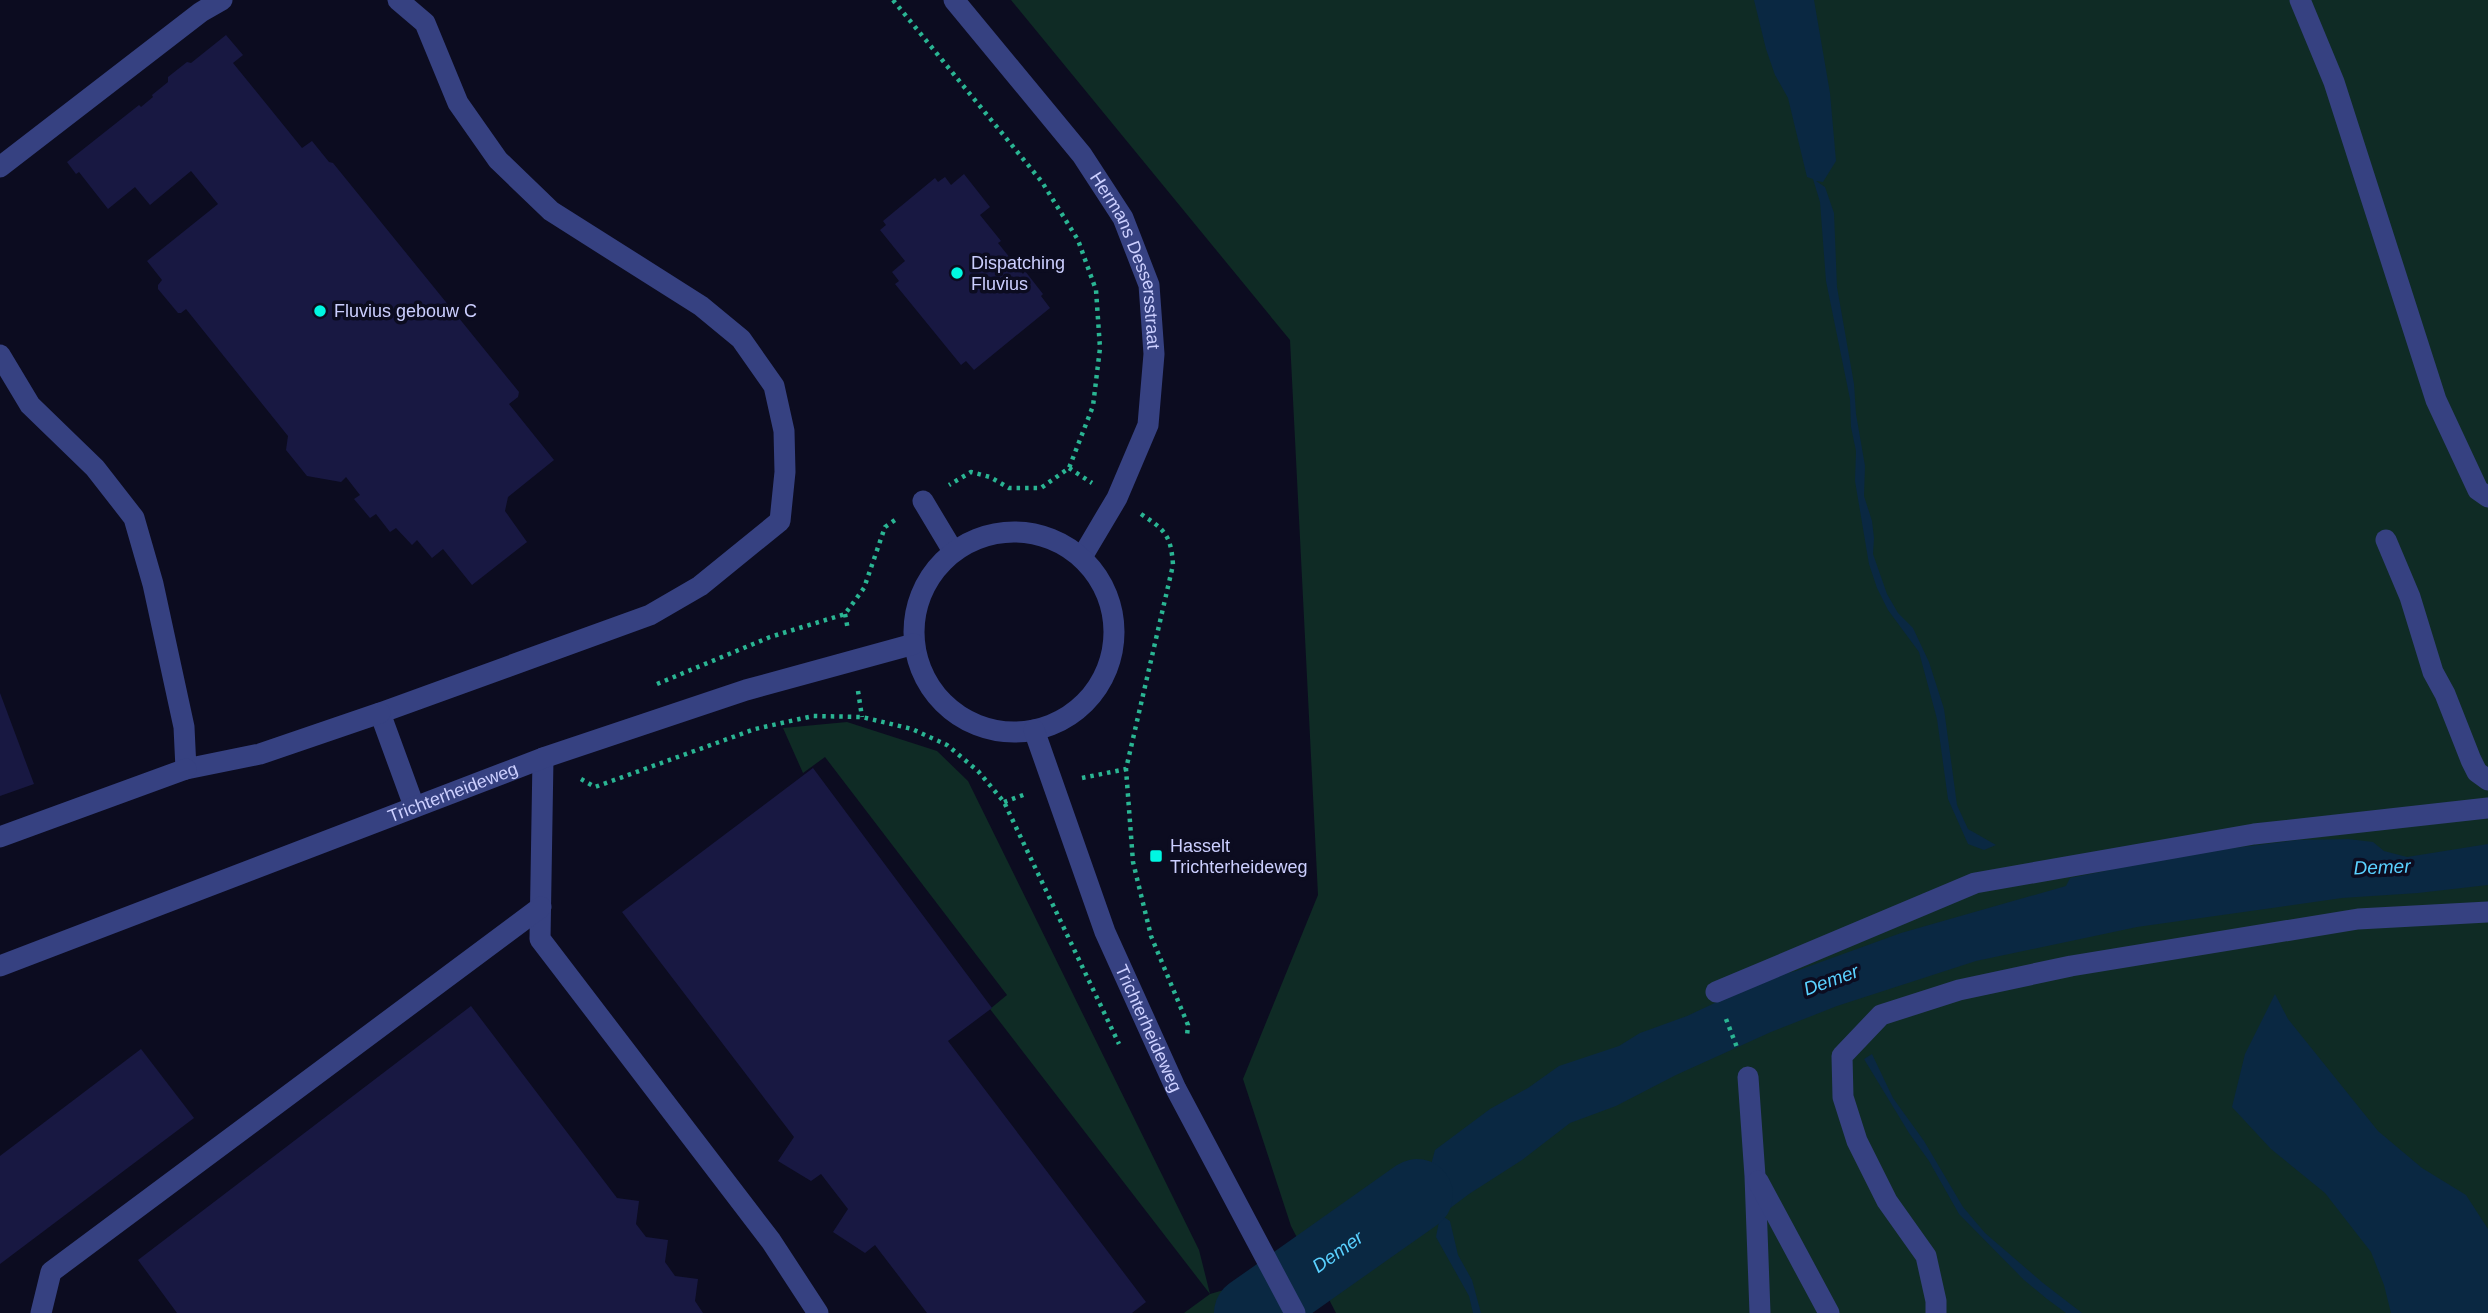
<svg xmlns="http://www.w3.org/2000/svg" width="2488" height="1313" font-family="Helvetica,sans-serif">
<rect width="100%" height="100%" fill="#0c0c20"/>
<g fill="#0f2b25">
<path d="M 1011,0 L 2488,0 L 2488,1313 L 1336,1313 L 1291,1226 L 1243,1079 L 1318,895 L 1290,340 Z"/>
<path d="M 847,722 L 937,751 L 968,781 L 1199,1250 L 1210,1294 L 1241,1285 L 1215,1313 L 1184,1313 L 1210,1294 L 990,1009 L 1007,995 L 825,757 L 803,773 L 783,728 Z"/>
</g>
<g fill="#0a2842">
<path d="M 1754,0 L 1814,0 L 1830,93 L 1836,161 L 1823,182 L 1816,181 L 1825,187 L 1834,213 L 1837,287 L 1854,384 L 1856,414 L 1865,466 L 1864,496 L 1872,521 L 1874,538 L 1873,554 L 1887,594 L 1898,613 L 1913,628 L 1929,662 L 1944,709 L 1957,805 L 1968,829 L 1996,845 L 1984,850 L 1968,844 L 1948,799 L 1937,719 L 1919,652 L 1888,610 L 1877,588 L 1869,564 L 1855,481 L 1856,451 L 1851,427 L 1850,399 L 1826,281 L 1820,202 L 1813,179 L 1807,177 L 1788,98 L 1775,75 L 1766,49 Z"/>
<path d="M 2348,839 L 2373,842 L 2384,851 L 2407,857 L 2488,844 L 2488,885 L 2418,893 L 2342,898 L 2137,927 L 1976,961 L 1837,1006 L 1771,1032 L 1676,1075 L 1616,1106 L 1570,1123 L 1522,1160 L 1469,1194 L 1441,1215 L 1450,1221 L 1458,1255 L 1472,1280 L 1481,1313 L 1473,1313 L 1469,1296 L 1436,1237 L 1440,1216 L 1375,1265 L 1346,1283 L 1326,1226 L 1348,1200 L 1370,1201 L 1405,1192 L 1428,1176 L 1435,1150 L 1490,1109 L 1528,1088 L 1559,1066 L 1619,1046 L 1640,1033 L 1687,1016 L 1768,978 L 1796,971 L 1901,933 L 2066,886 L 2070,878 L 2105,871 L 2145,859 L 2297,840 Z"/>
<path d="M 2275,994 L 2288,1019 L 2378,1131 L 2422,1168 L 2466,1195 L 2488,1229 L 2488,1313 L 2391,1313 L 2384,1285 L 2371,1252 L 2325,1193 L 2271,1149 L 2232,1107 L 2245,1054 Z"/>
<path d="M 1872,1054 L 1893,1098 L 1924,1141 L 1963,1207 L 1985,1233 L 2043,1283 L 2082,1313 L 2066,1313 L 2047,1299 L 2024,1280 L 1959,1214 L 1929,1161 L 1909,1133 L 1864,1059 Z"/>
</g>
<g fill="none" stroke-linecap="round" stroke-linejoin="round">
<path stroke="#0a2842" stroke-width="72" id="s1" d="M 1250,1313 L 1417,1195"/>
</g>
<g fill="#181842">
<path d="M 226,35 L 243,55 L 233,63 L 302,148 L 312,141 L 329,162 L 333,163 L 519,392 L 518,397 L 509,404 L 554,460 L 508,497 L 505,511 L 527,542 L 472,585 L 443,549 L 432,558 L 417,540 L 412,545 L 396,528 L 390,532 L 376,514 L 370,518 L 354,499 L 360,495 L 346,477 L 341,482 L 307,476 L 286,450 L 288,436 L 186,309 L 181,313 L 178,313 L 158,289 L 158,285 L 162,280 L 147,261 L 218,204 L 191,171 L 150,205 L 135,187 L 108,209 L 79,172 L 76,174 L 67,162 L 139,105 L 141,107 L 153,97 L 152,95 L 168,82 L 168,77 L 187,62 L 191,63 Z"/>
<path d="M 964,174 L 990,207 L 980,215 L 1001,241 L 998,243 L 1023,274 L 1025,271 L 1043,294 L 1041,296 L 1050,308 L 974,370 L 966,361 L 961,365 L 895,284 L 899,281 L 892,272 L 905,261 L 880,230 L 886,225 L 883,221 L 935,178 L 938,182 L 945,177 L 951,185 Z"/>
<path d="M 0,693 L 34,784 L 0,796 Z"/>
<path d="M 813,768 L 992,1008 L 948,1041 L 1146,1302 L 1132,1313 L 927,1313 L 875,1245 L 865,1253 L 833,1232 L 848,1209 L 821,1174 L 811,1181 L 778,1161 L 794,1137 L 622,912 Z"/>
<path d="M 471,1006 L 617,1198 L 639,1201 L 636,1224 L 646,1237 L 668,1240 L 665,1262 L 675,1276 L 698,1279 L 695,1301 L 703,1313 L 177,1313 L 138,1260 Z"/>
<path d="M 141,1049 L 194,1118 L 0,1264 L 0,1156 Z"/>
</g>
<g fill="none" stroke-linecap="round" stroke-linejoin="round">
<g stroke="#2ab593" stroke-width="4.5" stroke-dasharray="3.5 5" stroke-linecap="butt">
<path d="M 893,0 L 1042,182 L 1078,240 L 1096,290 L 1100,348 L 1093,406 L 1069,468 L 1041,488 L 1009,488 L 990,477 L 971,472 L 949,485"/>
<path d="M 1069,468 L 1092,483"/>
<path d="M 1141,514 C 1165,530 1171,535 1173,565 L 1126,769 L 1133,862 L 1151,936 L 1188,1025 L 1187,1036"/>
<path d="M 845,614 L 848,630"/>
<path d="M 657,684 L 770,637 L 845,614 L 864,588 L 885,527 L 898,518"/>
<path d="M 858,691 L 862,717"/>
<path d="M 1082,778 L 1126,769"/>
<path d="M 581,779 L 595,787 L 755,729 L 813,716 L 862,717 L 912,729 L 947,745 L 978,771 L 1004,802 L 1119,1044"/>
<path d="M 1004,802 L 1026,794"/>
<path d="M 1726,1019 L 1738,1050"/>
</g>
<g stroke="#364181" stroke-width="21">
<path d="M 398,0 L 425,23 L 458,103 L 498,160 L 551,211 L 701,306 L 741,339 L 774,386 L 784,431 L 785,472 L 780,521 L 700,586 L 650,615 L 380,713 L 414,806"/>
<path id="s2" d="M 954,0 L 1082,155 L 1123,218 L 1149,285 L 1154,354 L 1148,425 L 1117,498 L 1082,557"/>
<path d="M 2300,0 L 2334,82 L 2436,400 L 2478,490 L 2488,497"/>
<path d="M 0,167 L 201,12 L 222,0"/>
<path d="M 0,355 L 30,405 L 95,468 L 134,518 L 153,584 L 184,727 L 186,769 L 260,754 L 380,713"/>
<path d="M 923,501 L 953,551"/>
<circle cx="1014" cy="632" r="100"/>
<path d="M 2386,540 L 2410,597 L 2433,672 L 2445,694 L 2471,760 L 2477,772 L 2488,780"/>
<path id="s3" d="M 1034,730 L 1105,932 L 1176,1089 L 1295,1313"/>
<path d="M 543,758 L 540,939 L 771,1241 L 818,1313"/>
<path d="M 0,837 L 186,769"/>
<path id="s4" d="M 0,966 L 543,758 L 746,690 L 914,644"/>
<path d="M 1716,992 L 1975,883 L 2254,834 L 2488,808"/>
<path d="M 1748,1077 L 1755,1176 L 1760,1313"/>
<path d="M 1758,1181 L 1829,1313"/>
<path d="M 41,1313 L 51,1272 L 541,907"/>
<path d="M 1936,1313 L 1936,1301 L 1926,1256 L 1887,1201 L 1857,1141 L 1843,1097 L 1842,1056 L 1881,1015 L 1959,990 L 2071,966 L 2358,919 L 2488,912"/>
</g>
</g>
<g fill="#00f7e2" stroke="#0c0c20" stroke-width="2.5">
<circle cx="957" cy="273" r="7"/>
<circle cx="320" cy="311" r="7"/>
<rect x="1149" y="849" width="14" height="14" rx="3.5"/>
</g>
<g text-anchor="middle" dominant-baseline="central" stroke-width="7" stroke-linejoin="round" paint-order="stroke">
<g font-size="18" fill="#cccfff" stroke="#0c0c20">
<text stroke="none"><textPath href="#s2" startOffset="318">Hermans Dessersstraat</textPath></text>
<text stroke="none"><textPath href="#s4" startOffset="485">Trichterheideweg</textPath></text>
<text stroke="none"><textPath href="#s3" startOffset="320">Trichterheideweg</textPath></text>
</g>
<g font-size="18" fill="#cccfff" stroke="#0c0c20" text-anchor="start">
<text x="971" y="263">Dispatching<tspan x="971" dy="21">Fluvius</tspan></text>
<text x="334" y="311">Fluvius gebouw C</text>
<text x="1170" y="846">Hasselt<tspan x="1170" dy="21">Trichterheideweg</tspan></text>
</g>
<g font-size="19" font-style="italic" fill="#5ad1ff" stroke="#0c0c20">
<text transform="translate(2382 867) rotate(-2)">Demer</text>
<text transform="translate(1831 980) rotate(-20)">Demer</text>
<text stroke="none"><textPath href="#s1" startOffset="107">Demer</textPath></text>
</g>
</g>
</svg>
